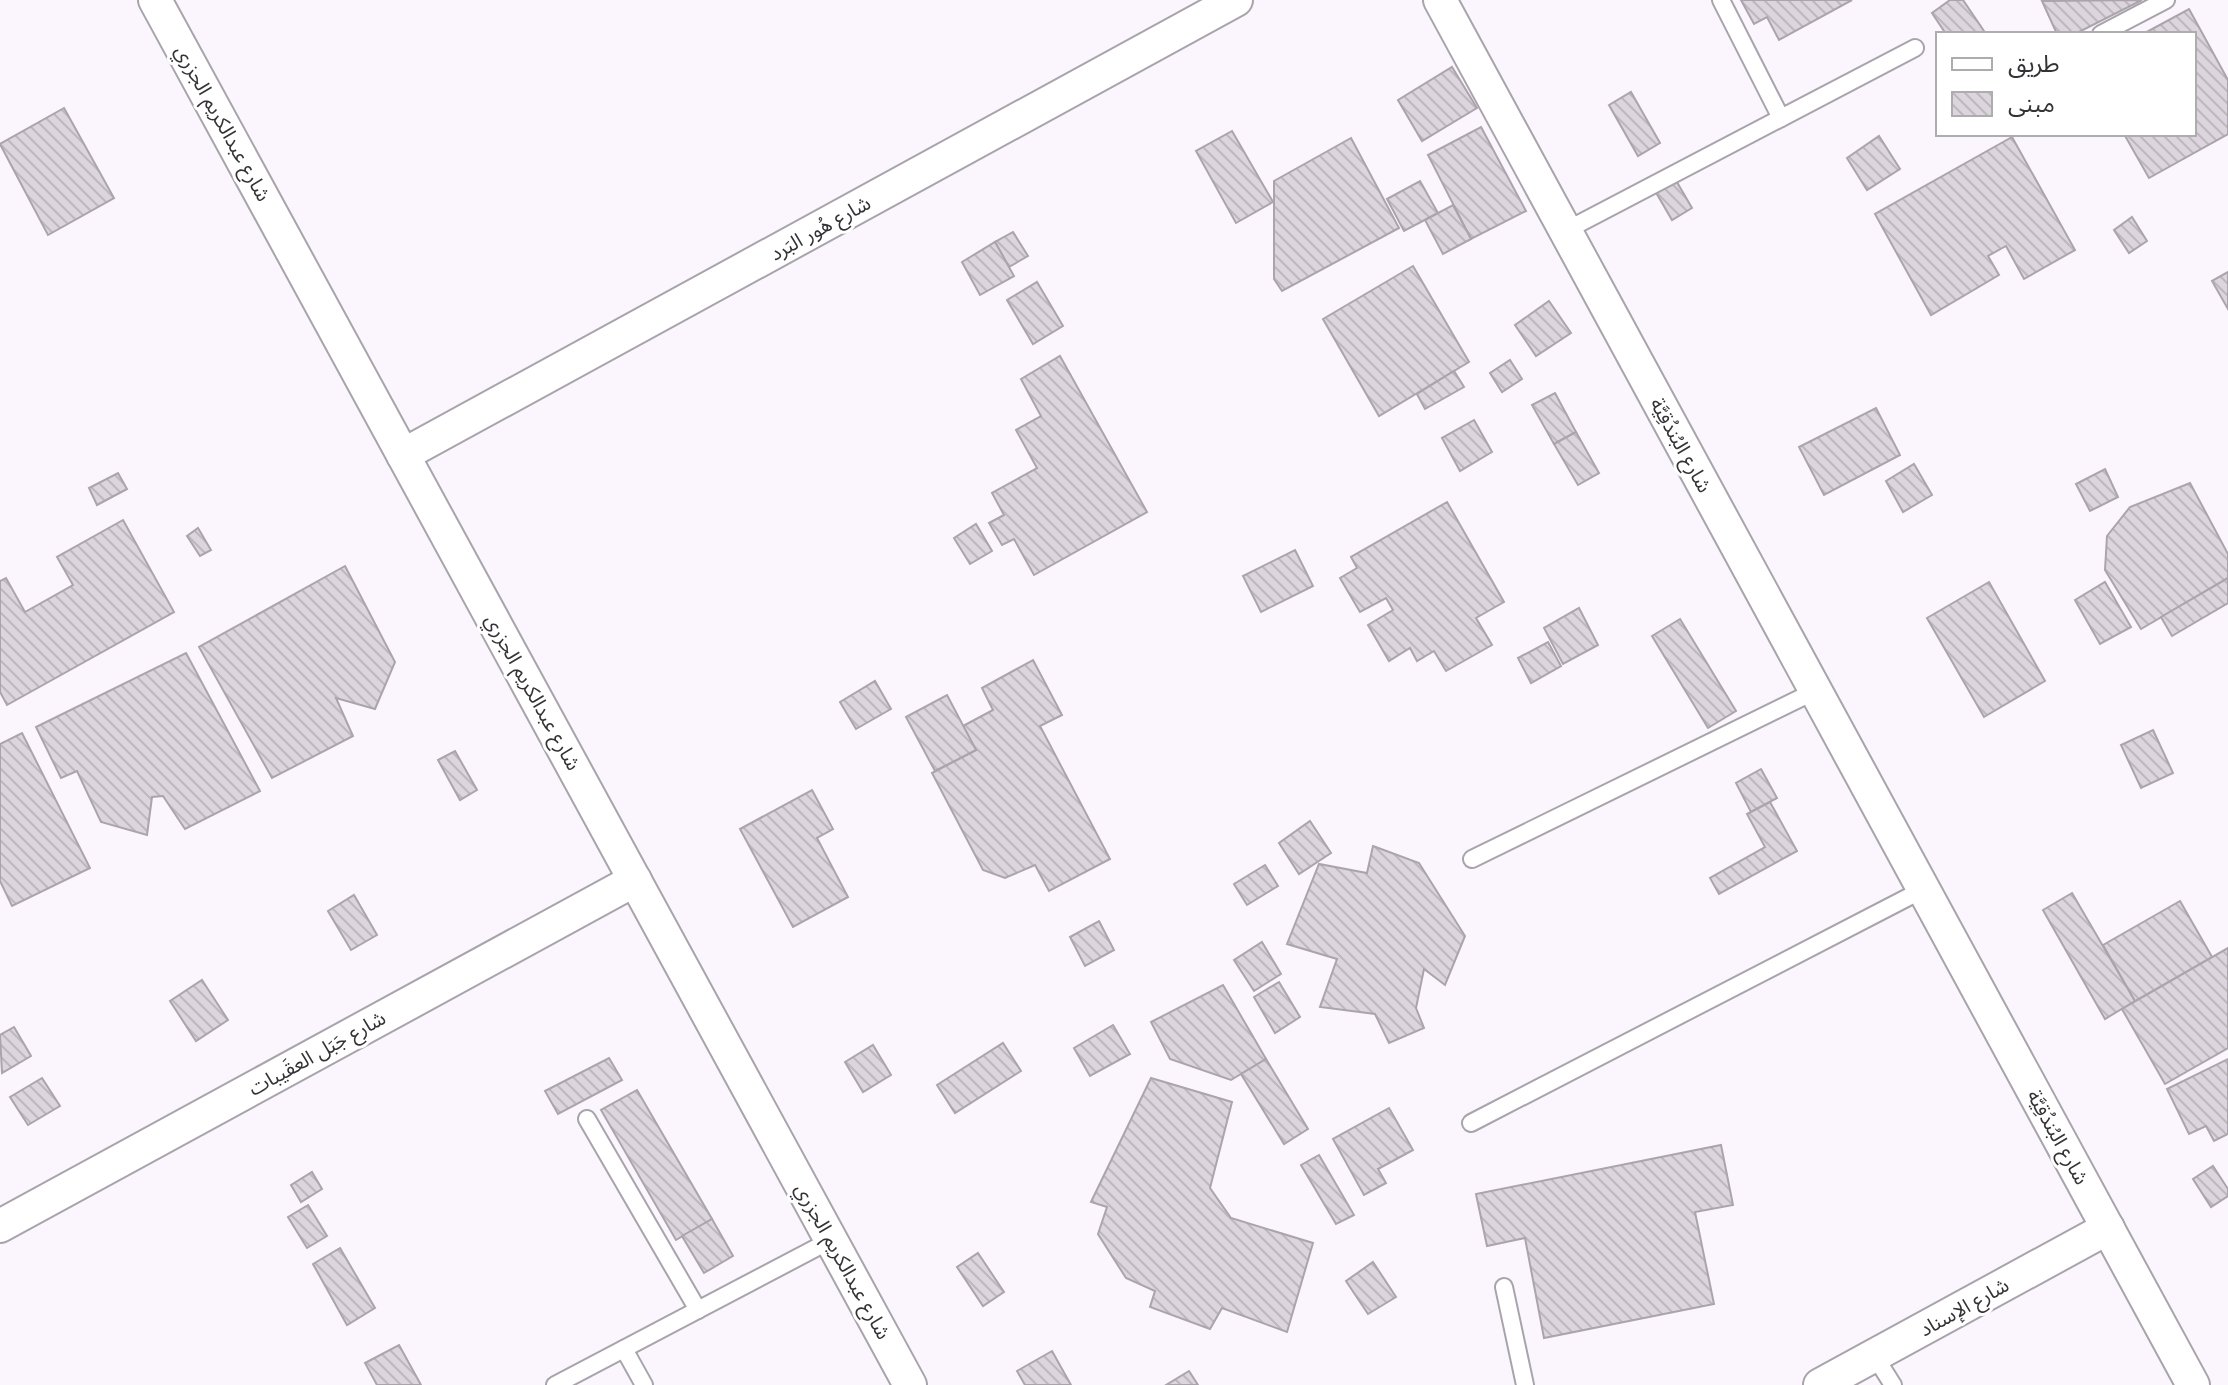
<svg xmlns="http://www.w3.org/2000/svg" width="2228" height="1385" font-family="Montserrat,'Noto Sans Arabic',sans-serif">
<defs>
<pattern id="building-back-hatch" width="6" height="6" patternUnits="userSpaceOnUse" patternTransform="scale(2)"><rect width="6" height="6" fill="#dcd5dd"/><path d="M-1 5l2 2M0 0l6 6M5-1l2 2" fill="none" stroke="#bdb7be"/></pattern>
</defs>
<rect width="100%" height="100%" fill="#fbf5fe"/>
<g fill="url(#building-back-hatch)" stroke="#aba4ab" stroke-width="2">
<path d="M 1741,0 L 1852,0 L 1779,40 L 1767,17 L 1754,24 Z"/>
<path d="M 1950,0 L 1963,0 L 1986,34 L 1946,34 L 1932,13 Z"/>
<path d="M 2142,0 L 2075,34 L 2057,34 L 2042,1 Z"/>
<path d="M 2189,9 L 2228,80 L 2228,134 L 2149,178 L 2124,134 L 2194,134 L 2194,34 L 2143,34 Z"/>
<path d="M 1452,67 L 1477,108 L 1422,141 L 1398,100 Z"/>
<path d="M 1631,92 L 1660,143 L 1638,156 L 1609,105 Z"/>
<path d="M 64,108 L 114,198 L 48,235 L 0,144 Z"/>
<path d="M 1481,127 L 1526,211 L 1471,239 L 1428,155 Z"/>
<path d="M 1232,131 L 1273,202 L 1236,223 L 1196,151 Z"/>
<path d="M 1879,136 L 1900,169 L 1867,190 L 1847,158 Z"/>
<path d="M 2012,137 L 2075,250 L 2024,279 L 2006,246 L 1988,256 L 1999,275 L 1931,315 L 1875,214 Z"/>
<path d="M 1351,138 L 1399,228 L 1282,291 L 1274,279 L 1274,181 Z"/>
<path d="M 1674,177 L 1692,208 L 1672,220 L 1654,189 Z"/>
<path d="M 1420,181 L 1438,213 L 1404,231 L 1387,199 Z"/>
<path d="M 1453,205 L 1471,239 L 1443,254 L 1425,220 Z"/>
<path d="M 2132,217 L 2147,241 L 2129,253 L 2114,230 Z"/>
<path d="M 1013,232 L 1028,256 L 1009,267 L 995,242 Z"/>
<path d="M 995,242 L 1014,276 L 980,295 L 962,262 Z"/>
<path d="M 1413,266 L 1469,362 L 1379,416 L 1323,319 Z"/>
<path d="M 2228,272 L 2228,309 L 2212,281 Z"/>
<path d="M 1037,282 L 1063,326 L 1033,344 L 1007,300 Z"/>
<path d="M 1549,301 L 1571,333 L 1536,356 L 1515,325 Z"/>
<path d="M 1060,356 L 1147,512 L 1034,575 L 1014,539 L 1002,545 L 989,523 L 1004,515 L 992,493 L 1037,468 L 1016,430 L 1041,416 L 1021,379 Z"/>
<path d="M 1510,360 L 1522,379 L 1502,392 L 1490,373 Z"/>
<path d="M 1454,371 L 1464,387 L 1425,409 L 1417,394 Z"/>
<path d="M 1555,393 L 1576,432 L 1554,444 L 1532,405 Z"/>
<path d="M 1876,408 L 1900,455 L 1824,495 L 1799,447 Z"/>
<path d="M 1474,420 L 1492,452 L 1460,471 L 1442,438 Z"/>
<path d="M 1576,432 L 1599,473 L 1578,485 L 1554,444 Z"/>
<path d="M 1914,464 L 1932,495 L 1903,512 L 1886,481 Z"/>
<path d="M 2105,469 L 2118,497 L 2090,511 L 2076,484 Z"/>
<path d="M 118,473 L 127,489 L 97,505 L 89,488 Z"/>
<path d="M 2190,483 L 2228,554 L 2228,578 L 2141,629 L 2105,570 L 2107,536 L 2130,507 Z"/>
<path d="M 1447,502 L 1504,602 L 1476,618 L 1492,645 L 1446,671 L 1434,651 L 1417,661 L 1410,648 L 1389,661 L 1368,625 L 1393,610 L 1386,598 L 1360,612 L 1340,578 L 1357,568 L 1351,557 Z"/>
<path d="M 123,520 L 174,612 L 7,705 L 0,692 L 0,581 L 6,578 L 25,612 L 73,585 L 57,557 Z"/>
<path d="M 976,524 L 992,551 L 970,564 L 954,538 Z"/>
<path d="M 198,528 L 211,550 L 200,556 L 187,536 Z"/>
<path d="M 1295,550 L 1313,586 L 1261,612 L 1243,576 Z"/>
<path d="M 345,566 L 395,662 L 375,709 L 336,698 L 353,736 L 272,778 L 199,647 Z"/>
<path d="M 2228,578 L 2228,603 L 2172,636 L 2161,617 Z"/>
<path d="M 1989,582 L 2045,681 L 1984,717 L 1927,618 Z"/>
<path d="M 2105,582 L 2131,627 L 2100,644 L 2075,600 Z"/>
<path d="M 1579,608 L 1598,645 L 1563,664 L 1544,628 Z"/>
<path d="M 1680,619 L 1736,711 L 1708,728 L 1652,636 Z"/>
<path d="M 1548,642 L 1561,666 L 1531,683 L 1518,658 Z"/>
<path d="M 186,653 L 260,791 L 185,829 L 163,796 L 152,797 L 147,835 L 101,822 L 77,771 L 61,778 L 36,727 Z"/>
<path d="M 1033,660 L 1062,715 L 1040,726 L 1110,859 L 1049,891 L 1035,865 L 1005,878 L 983,870 L 932,773 L 976,750 L 963,726 L 993,710 L 982,688 Z"/>
<path d="M 875,681 L 891,709 L 856,729 L 840,702 Z"/>
<path d="M 947,695 L 976,750 L 935,771 L 906,717 Z"/>
<path d="M 2153,730 L 2173,773 L 2141,788 L 2121,745 Z"/>
<path d="M 22,733 L 90,868 L 12,906 L 0,881 L 0,744 Z"/>
<path d="M 455,751 L 477,790 L 460,800 L 438,760 Z"/>
<path d="M 1761,769 L 1777,798 L 1751,812 L 1736,783 Z"/>
<path d="M 812,790 L 833,829 L 817,838 L 848,897 L 793,927 L 740,829 Z"/>
<path d="M 1770,802 L 1797,851 L 1719,894 L 1710,878 L 1765,847 L 1747,814 Z"/>
<path d="M 1310,821 L 1331,853 L 1299,874 L 1279,843 Z"/>
<path d="M 1373,846 L 1419,863 L 1465,936 L 1445,985 L 1424,969 L 1416,1008 L 1424,1028 L 1389,1043 L 1375,1014 L 1320,1007 L 1337,959 L 1287,944 L 1319,864 L 1367,873 Z"/>
<path d="M 1265,865 L 1278,886 L 1247,905 L 1234,884 Z"/>
<path d="M 2072,893 L 2135,1001 L 2105,1019 L 2043,910 Z"/>
<path d="M 354,895 L 377,935 L 351,950 L 328,911 Z"/>
<path d="M 2180,901 L 2212,957 L 2135,1001 L 2103,945 Z"/>
<path d="M 1099,921 L 1114,950 L 1085,966 L 1070,937 Z"/>
<path d="M 1262,942 L 1281,974 L 1254,991 L 1234,960 Z"/>
<path d="M 2228,948 L 2228,1048 L 2165,1084 L 2122,1009 Z"/>
<path d="M 202,980 L 228,1020 L 196,1041 L 170,1001 Z"/>
<path d="M 1279,982 L 1300,1017 L 1275,1033 L 1254,997 Z"/>
<path d="M 1223,985 L 1266,1059 L 1231,1080 L 1170,1059 L 1151,1022 Z"/>
<path d="M 1113,1025 L 1130,1054 L 1090,1076 L 1074,1048 Z"/>
<path d="M 14,1027 L 31,1056 L 2,1073 L 0,1035 Z"/>
<path d="M 1003,1043 L 1021,1071 L 955,1113 L 937,1085 Z"/>
<path d="M 873,1045 L 891,1075 L 863,1092 L 845,1062 Z"/>
<path d="M 609,1058 L 622,1080 L 558,1114 L 545,1091 Z"/>
<path d="M 1266,1059 L 1308,1129 L 1284,1144 L 1241,1074 Z"/>
<path d="M 2228,1059 L 2228,1134 L 2214,1141 L 2206,1126 L 2189,1134 L 2167,1089 Z"/>
<path d="M 42,1078 L 60,1106 L 28,1125 L 10,1097 Z"/>
<path d="M 1151,1078 L 1232,1102 L 1210,1188 L 1231,1218 L 1313,1243 L 1287,1332 L 1222,1308 L 1210,1329 L 1150,1307 L 1155,1291 L 1126,1278 L 1098,1234 L 1107,1207 L 1091,1202 Z"/>
<path d="M 637,1090 L 712,1219 L 676,1240 L 601,1110 Z"/>
<path d="M 1389,1108 L 1413,1150 L 1378,1169 L 1386,1183 L 1364,1195 L 1333,1139 Z"/>
<path d="M 1721,1145 L 1733,1205 L 1695,1212 L 1714,1304 L 1544,1338 L 1525,1238 L 1487,1246 L 1476,1194 Z"/>
<path d="M 1319,1155 L 1354,1215 L 1336,1224 L 1301,1165 Z"/>
<path d="M 2213,1166 L 2228,1189 L 2228,1196 L 2211,1207 L 2193,1179 Z"/>
<path d="M 312,1172 L 322,1189 L 301,1202 L 291,1185 Z"/>
<path d="M 308,1205 L 327,1236 L 307,1248 L 288,1217 Z"/>
<path d="M 712,1219 L 733,1256 L 704,1273 L 682,1236 Z"/>
<path d="M 340,1248 L 375,1308 L 347,1325 L 313,1264 Z"/>
<path d="M 978,1253 L 1004,1292 L 983,1306 L 957,1267 Z"/>
<path d="M 1373,1262 L 1396,1297 L 1368,1314 L 1346,1281 Z"/>
<path d="M 399,1345 L 421,1385 L 377,1385 L 365,1363 Z"/>
<path d="M 1052,1351 L 1071,1385 L 1025,1385 L 1017,1371 Z"/>
<path d="M 1189,1371 L 1198,1385 L 1166,1385 Z"/>
</g>
<g fill="none" stroke-linecap="round" stroke-linejoin="round">
<g stroke="#a9a3ab" stroke-width="20">
<g id="lane">
<path d="M 1721,0 L 1781,118"/>
<path d="M 2101,34 L 2166,0"/>
<path d="M 1565,231 L 1915,48"/>
<path d="M 1472,859 L 1815,691"/>
<path d="M 587,1119 L 698,1310"/>
<path d="M 1471,1123 L 1924,889"/>
<path d="M 1504,1287 L 1525,1385"/>
<path d="M 624,1349 L 644,1385"/>
<path d="M 1874,1355 L 1893,1385"/>
<path d="M 555,1385 L 831,1240"/>
</g>
</g>
<g stroke="#a9a3ab" stroke-width="36">
<g id="street">
<path d="M 155,0 L 910,1385"/>
<path d="M 1440,0 L 2193,1385"/>
<path d="M 403,455 L 1236,0"/>
<path d="M 0,1226 L 635,880"/>
<path d="M 1820,1385 L 2108,1228"/>
</g>
</g>
<use href="#lane" stroke="#fff" stroke-width="16"/>
<use href="#street" stroke="#fff" stroke-width="32"/>
</g>
<g text-anchor="middle" dominant-baseline="central" stroke-width="6" stroke-linejoin="round" paint-order="stroke">
<g font-size="20" fill="#343235" stroke="#fff">
<text transform="translate(223 123) rotate(61)">شارع عبدالكريم الجزري</text>
<text transform="translate(820 228) rotate(-29)">شارع هُور البَرد</text>
<text transform="translate(1681 445) rotate(61)">شارع البُندُقِيَّة</text>
<text transform="translate(533 692) rotate(61)">شارع عبدالكريم الجزري</text>
<text transform="translate(317 1053) rotate(-29)">شارع جَبَل العقَيبات</text>
<text transform="translate(2058 1137) rotate(61)">شارع البُندُقِيَّة</text>
<text transform="translate(843 1261) rotate(61)">شارع عبدالكريم الجزري</text>
<text transform="translate(1964 1307) rotate(-29)">شارع الإسناد</text>
</g>
</g>
<rect x="1936" y="32" width="260" height="104" fill="#ffffff" stroke="#aeadae" stroke-width="2"/>
<rect x="1952" y="58" width="40" height="12" fill="#ffffff" stroke="#aeadae" stroke-width="2"/>
<text x="2008" y="72" font-size="24" fill="#343235">طريق</text>
<rect x="1952" y="92" width="40" height="24" fill="url(#building-back-hatch)" stroke="#aeadae" stroke-width="2"/>
<text x="2008" y="112" font-size="24" fill="#343235">مبنى</text>
</svg>
